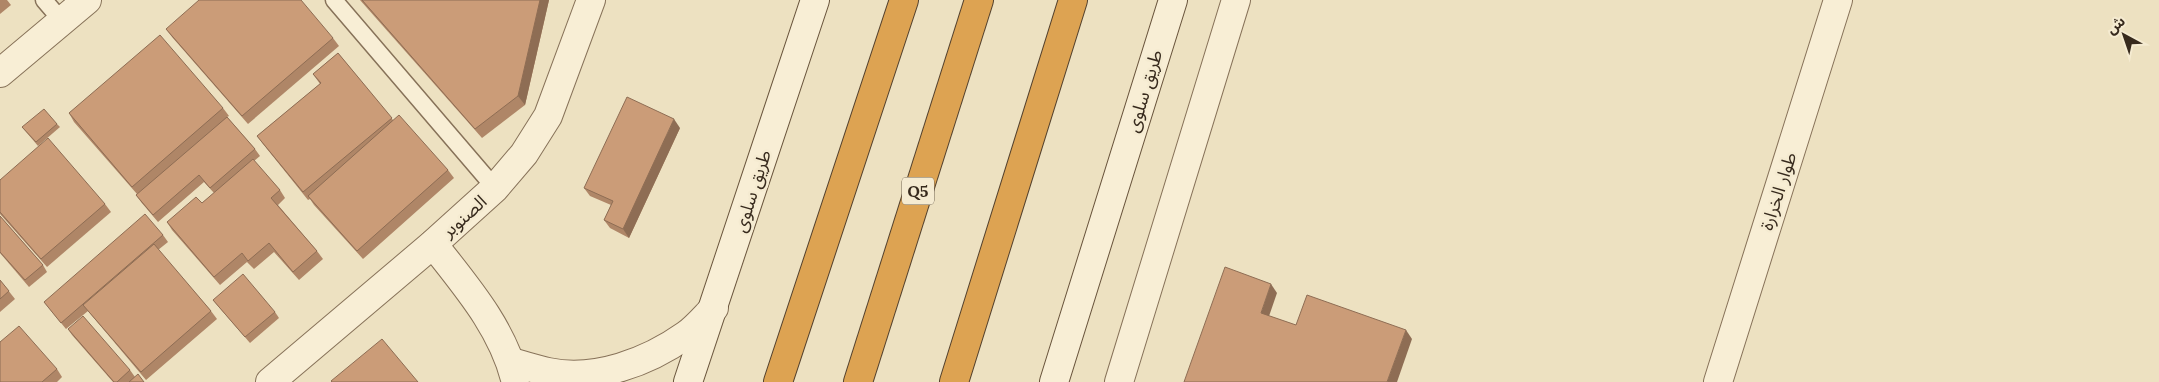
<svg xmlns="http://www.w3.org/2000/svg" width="2159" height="382" font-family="Lora,'Noto Sans Arabic',serif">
<rect width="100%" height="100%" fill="#ede1c1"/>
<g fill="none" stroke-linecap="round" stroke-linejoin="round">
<g stroke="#877259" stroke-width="19">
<g id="lane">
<path d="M 44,0 L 62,21"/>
<path d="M 334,0 L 495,188"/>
</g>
</g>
<g stroke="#877259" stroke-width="30">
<g id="street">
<path d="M 0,73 L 87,0"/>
<path d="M 433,244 C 465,285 502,327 515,379"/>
<path d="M 511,362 C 523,365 535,369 548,372 C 595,382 648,362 686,335 C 696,328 705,317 714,308"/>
<path d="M 270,382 L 433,244 L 495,188 L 524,154 L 548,116 L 591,0"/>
<path d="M 1119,382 L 1236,0"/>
<path d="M 1718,382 L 1838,0"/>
</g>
</g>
<g stroke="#69543c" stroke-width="30">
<g id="secondary">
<path d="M 688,382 L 815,0"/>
<path d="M 1054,382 L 1173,0"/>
</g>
</g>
<g stroke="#54412d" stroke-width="30">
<g id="highway">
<path d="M 778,382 L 904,0"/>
<path d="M 858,382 L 979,0"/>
<path d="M 954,382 L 1073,0"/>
</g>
</g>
<use href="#lane" stroke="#f8eed5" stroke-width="16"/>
<use href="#street" stroke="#f8eed5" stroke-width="28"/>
<use href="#secondary" stroke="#f8eed5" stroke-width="28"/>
<use href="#highway" stroke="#dda352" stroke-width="28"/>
</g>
<g fill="#af8667">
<path d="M 0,0 L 7,0 L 11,5 L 0,14 Z"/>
<path d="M 360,0 L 549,0 L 525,105 L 482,138 Z"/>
<path d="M 166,29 L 333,38 L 339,46 L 248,124 L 172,37 Z"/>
<path d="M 338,53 L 393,120 L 448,170 L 454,178 L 363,259 L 314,205 L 310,199 L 308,200 L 263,144 L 257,136 L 320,84 L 313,74 Z"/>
<path d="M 223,108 L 229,116 L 227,117 L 255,149 L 260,156 L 254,161 L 280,190 L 285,198 L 278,205 L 317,251 L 323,259 L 299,280 L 274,252 L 254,269 L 247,262 L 220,285 L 172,230 L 167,222 L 202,203 L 214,193 L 204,182 L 158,222 L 141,202 L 136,195 L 137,194 L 74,122 L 69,113 Z"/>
<path d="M 57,124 L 60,127 L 38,146 L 22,127 Z"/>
<path d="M 680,128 L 629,238 L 610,228 L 604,220 L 611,205 L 590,196 L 584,188 Z"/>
<path d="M 0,180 L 105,204 L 111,212 L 47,267 L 0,214 Z"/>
<path d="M 0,216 L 43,265 L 47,272 L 29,287 L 0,253 Z"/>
<path d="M 163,235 L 168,242 L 158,250 L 211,311 L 217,319 L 146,380 L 88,311 L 66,329 L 44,302 Z"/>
<path d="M 0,280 L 15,299 L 0,312 Z"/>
<path d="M 213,300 L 275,312 L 279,318 L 250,343 L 218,306 Z"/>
<path d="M 68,329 L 130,370 L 135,377 L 144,382 L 113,382 L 72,335 Z"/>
<path d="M 57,369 L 62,377 L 57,382 L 0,382 Z"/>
</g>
<g fill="#8e6d54">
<path d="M 540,0 L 549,0 L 525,105 L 518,96 Z"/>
<path d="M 674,119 L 680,128 L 629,238 L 623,229 Z"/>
<path d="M 1271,284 L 1277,293 L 1267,322 L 1261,313 Z"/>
<path d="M 1406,330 L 1412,339 L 1397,382 L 1387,382 Z"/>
</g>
<g fill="#cb9c78" stroke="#8e6d54">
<path d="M 199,0 L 301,0 L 333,38 L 242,116 L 166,29 Z"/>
<path d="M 362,0 L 540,0 L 518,96 L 475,129 Z"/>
<path d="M 160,35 L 223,108 L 132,187 L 69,113 Z"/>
<path d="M 338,53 L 392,118 L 303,192 L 257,136 L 321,83 L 313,74 Z"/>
<path d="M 627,97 L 674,119 L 623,229 L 604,220 L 613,201 L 584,188 Z"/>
<path d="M 44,109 L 57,124 L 36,142 L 22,127 Z"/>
<path d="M 399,115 L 448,170 L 357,251 L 308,196 Z"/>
<path d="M 227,117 L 255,149 L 210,188 L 199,175 L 153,215 L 136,195 Z"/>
<path d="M 48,138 L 105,204 L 41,259 L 0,212 L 0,180 Z"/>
<path d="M 253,159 L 280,190 L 271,198 L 317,251 L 293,272 L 269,243 L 248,261 L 242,253 L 214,277 L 167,222 L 196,197 L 202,203 Z"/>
<path d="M 145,214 L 163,235 L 61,323 L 44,302 Z"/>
<path d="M 0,216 L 43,265 L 25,280 L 0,252 Z"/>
<path d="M 154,244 L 211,311 L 141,372 L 83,305 Z"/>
<path d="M 1225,267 L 1271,284 L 1261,313 L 1296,325 L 1307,295 L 1406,330 L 1387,382 L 1184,382 Z"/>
<path d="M 243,274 L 275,312 L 245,337 L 213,300 Z"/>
<path d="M 0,280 L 9,291 L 0,299 Z"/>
<path d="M 83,316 L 130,370 L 117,382 L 114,382 L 68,329 Z"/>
<path d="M 19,326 L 57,369 L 42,382 L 0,382 L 0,342 Z"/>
<path d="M 382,339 L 418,382 L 332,382 L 331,381 Z"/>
<path d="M 138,374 L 144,382 L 129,382 Z"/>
</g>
<g text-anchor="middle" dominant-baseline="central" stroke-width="5" stroke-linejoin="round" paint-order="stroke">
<rect fill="#f5ebd1" stroke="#706453" stroke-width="1" x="902" y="177.5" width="32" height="27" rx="4"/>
<g font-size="16" font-weight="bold" fill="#372a1d">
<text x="918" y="191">Q5</text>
</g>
<g font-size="18" fill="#372a1d" stroke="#f5ebd1">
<text transform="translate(1144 91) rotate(-73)">طريق سلوى</text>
<text transform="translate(752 191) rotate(-72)">طريق سلوى</text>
<text transform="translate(1778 191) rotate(-72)">طوار الخرارة</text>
<text transform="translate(464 216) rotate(-42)">الصنوبر</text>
</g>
</g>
<g transform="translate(2124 35) rotate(320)" stroke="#f5ebd1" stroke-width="4" paint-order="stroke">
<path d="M0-4L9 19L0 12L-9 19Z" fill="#372a1d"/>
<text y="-8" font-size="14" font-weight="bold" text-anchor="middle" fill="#372a1d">ش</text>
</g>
</svg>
